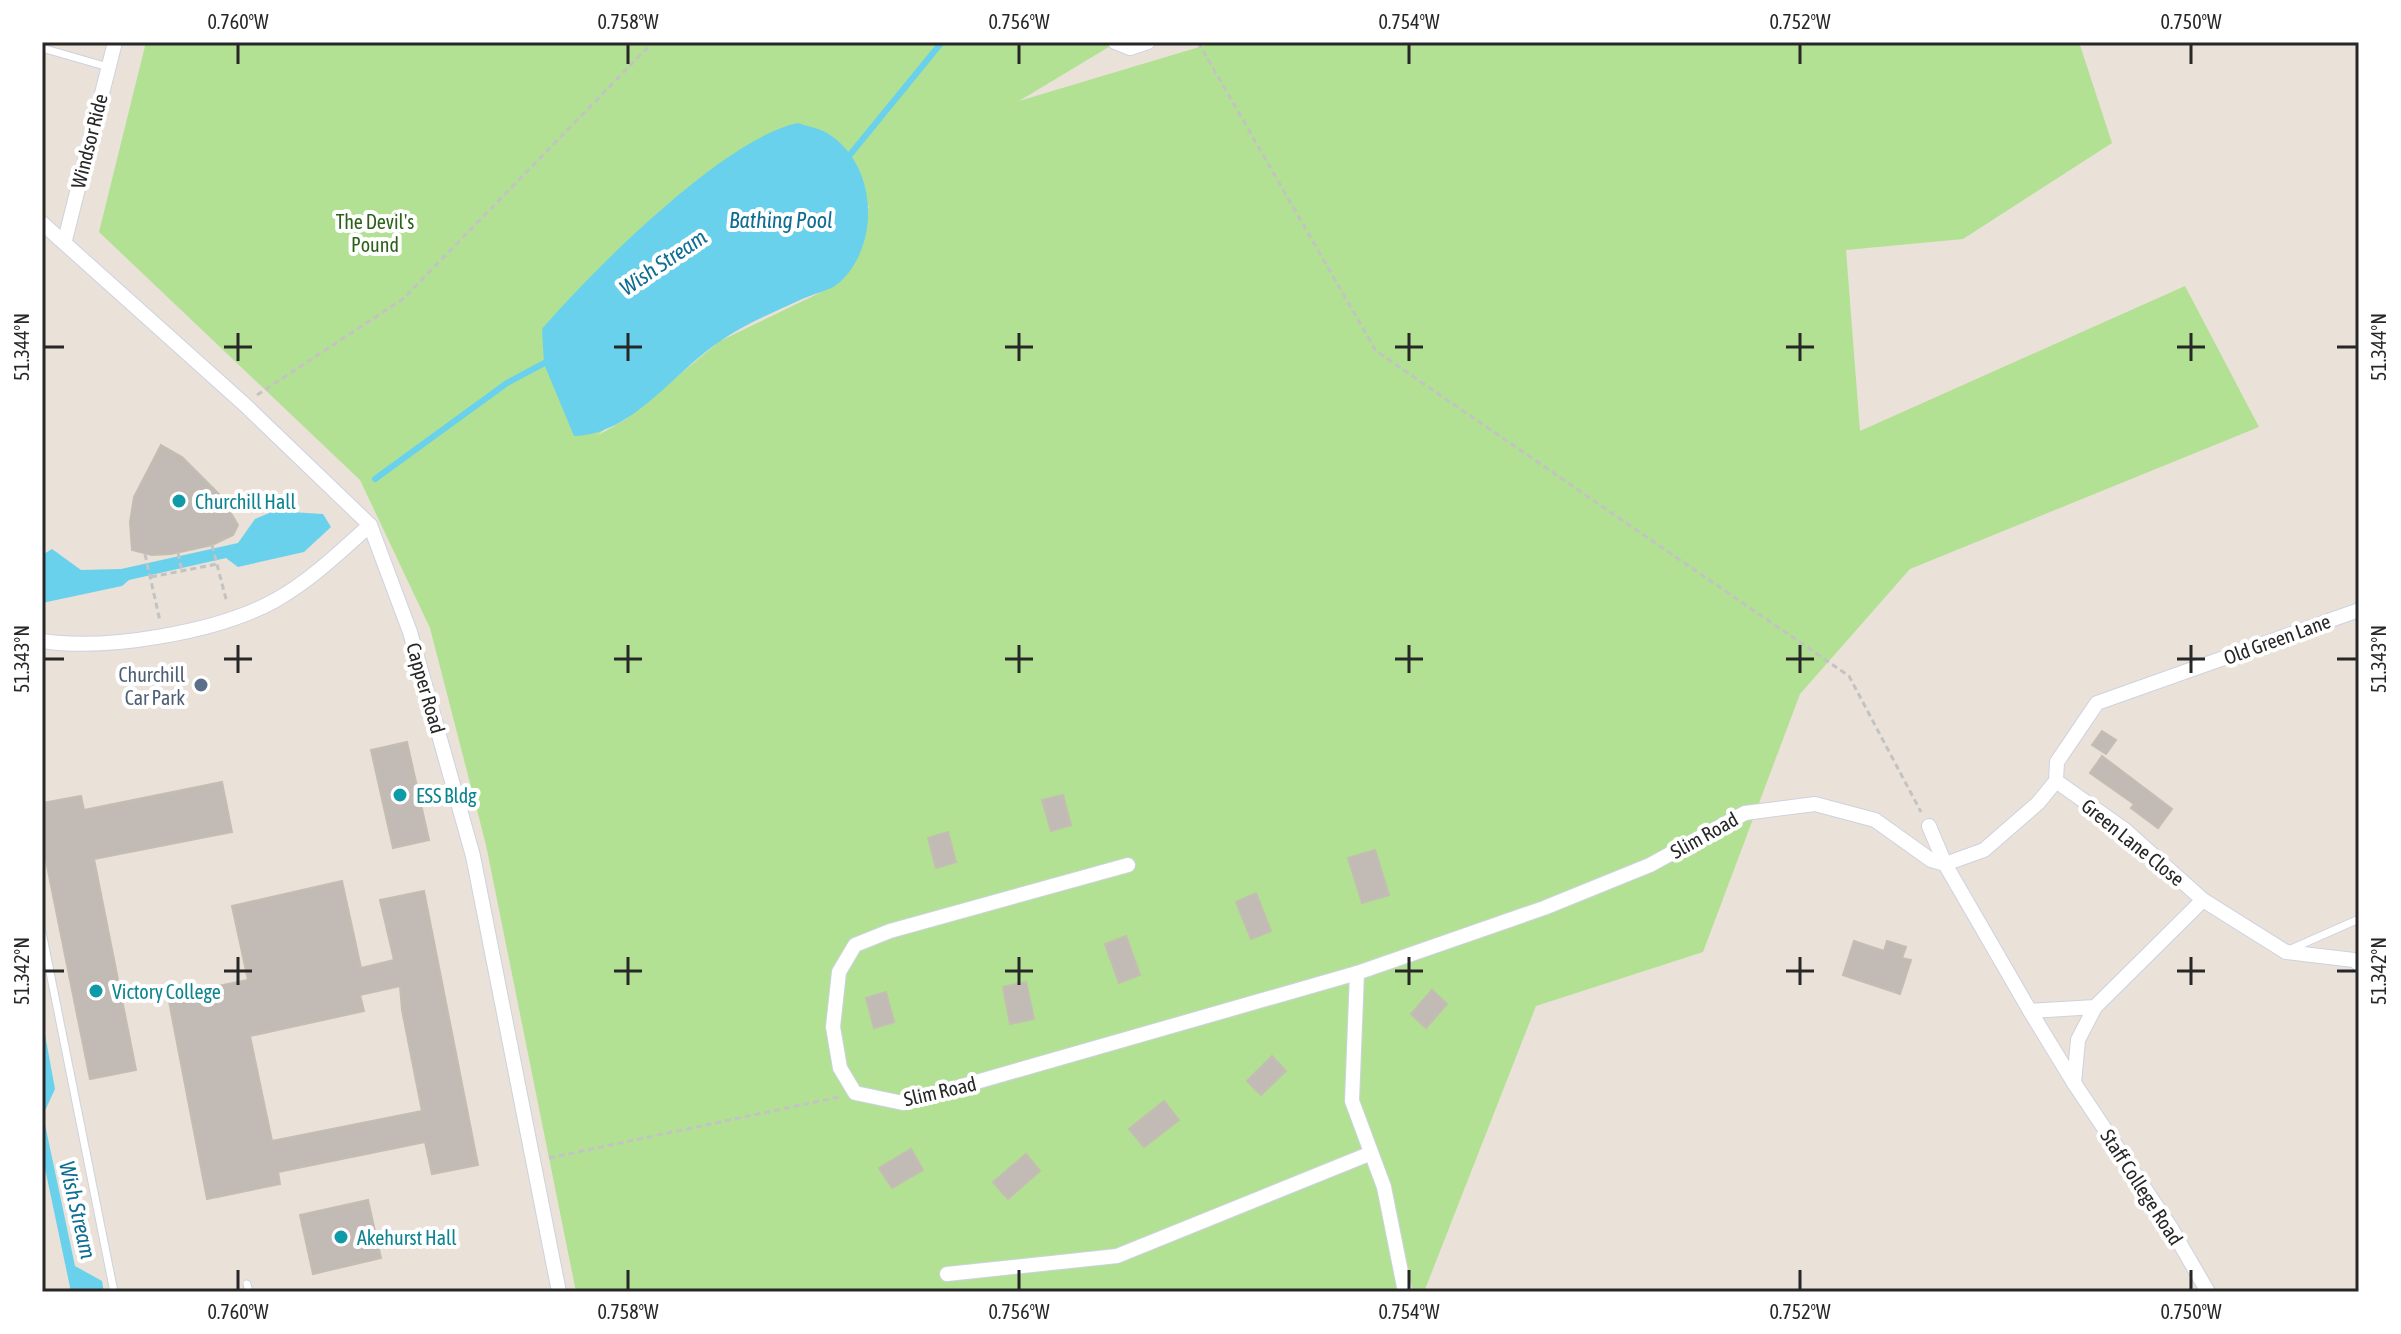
<svg xmlns="http://www.w3.org/2000/svg" width="2401" height="1334" font-family="'Asap Condensed',sans-serif">
<rect width="100%" height="100%" fill="#eae1d8"/>
<path fill="#b2e194" fill-rule="evenodd" d="M 146,42 L 1117,42 L 1019,101 L 1216,42 L 2079,42 L 2112,143 L 1963,239 L 1846,250 L 1860,431 L 2185,286 L 2259,427 L 1910,569 L 1800,694 L 1703,952 L 1536,1006 L 1424,1292 L 576,1292 L 486,845 L 430,628 L 360,480 L 99,232 ZM 869,205 L 857,258 L 838,284 L 720,341 L 626,419 L 597,436 Z"/>
<g fill="#6ad1ec">
<path d="M 798,123 C 806,126 819,128 827,133 C 877,163 882,244 839,283 C 830,291 812,294 800,300 C 774,312 743,325 719,342 C 673,373 632,435 574,436 L 544,364 L 542,329 C 592,271 724,138 798,123 Z"/>
<path d="M 274,511 L 323,514 L 331,527 L 304,552 L 238,567 L 226,558 L 129,580 L 122,586 L 42,603 L 42,555 L 52,549 L 81,570 L 121,569 L 238,543 L 255,519 Z"/>
<path d="M 42,1018 L 55,1089 L 43,1115 L 75,1266 L 102,1281 L 104,1292 L 71,1292 L 42,1154 Z"/>
</g>
<g fill="none" stroke-linecap="round" stroke-linejoin="round">
<g stroke="#6ad1ec" stroke-width="6">
<path d="M 844,162 L 942,42"/>
<path d="M 375,479 L 507,383 L 550,360"/>
</g>
</g>
<g fill="#c2bbb5" stroke="#c4bdb2" stroke-width="2" fill-rule="evenodd">
<path d="M 161,445 L 182,457 L 220,495 L 238,525 L 233,535 L 212,545 L 171,554 L 152,555 L 132,550 L 130,522 L 134,497 Z"/>
<path d="M 2102,731 L 2116,740 L 2106,754 L 2092,745 Z"/>
<path d="M 407,742 L 429,840 L 393,848 L 371,750 Z"/>
<path d="M 2102,756 L 2172,809 L 2158,828 L 2131,808 L 2134,804 L 2090,773 Z"/>
<path d="M 222,782 L 232,832 L 94,859 L 136,1070 L 90,1079 L 42,841 L 42,803 L 81,796 L 84,810 Z"/>
<path d="M 1063,795 L 1071,825 L 1051,831 L 1042,800 Z"/>
<path d="M 948,832 L 956,862 L 936,868 L 928,838 Z"/>
<path d="M 1375,850 L 1389,895 L 1362,903 L 1348,858 Z"/>
<path d="M 342,881 L 361,968 L 394,960 L 380,900 L 424,891 L 478,1165 L 432,1174 L 425,1142 L 278,1172 L 280,1184 L 207,1199 L 168,996 L 248,980 L 232,906 ZM 400,986 L 402,1010 L 422,1111 L 272,1141 L 250,1036 L 364,1011 L 360,995 Z"/>
<path d="M 1256,893 L 1271,931 L 1251,939 L 1236,902 Z"/>
<path d="M 1126,936 L 1140,975 L 1119,983 L 1105,944 Z"/>
<path d="M 1854,941 L 1884,951 L 1887,941 L 1906,947 L 1902,958 L 1911,960 L 1900,994 L 1843,975 Z"/>
<path d="M 1026,982 L 1034,1019 L 1010,1024 L 1003,987 Z"/>
<path d="M 1432,990 L 1447,1004 L 1426,1028 L 1411,1014 Z"/>
<path d="M 886,992 L 894,1022 L 874,1028 L 866,998 Z"/>
<path d="M 1272,1056 L 1286,1071 L 1261,1095 L 1247,1081 Z"/>
<path d="M 1164,1101 L 1179,1120 L 1144,1147 L 1129,1129 Z"/>
<path d="M 911,1149 L 923,1170 L 892,1188 L 879,1168 Z"/>
<path d="M 1026,1154 L 1040,1171 L 1008,1199 L 993,1182 Z"/>
<path d="M 368,1200 L 381,1258 L 313,1274 L 300,1215 Z"/>
</g>
<g fill="none" stroke-linecap="round" stroke-linejoin="round">
<g stroke="#cdd2e0" stroke-width="9">
<g id="service">
<path d="M 42,48 L 108,67"/>
<path d="M 42,932 L 114,1292"/>
<path d="M 2291,949 L 2359,919"/>
<path d="M 247,1284 L 249,1292"/>
</g>
</g>
<g stroke="#cdd2e0" stroke-width="16">
<g id="minor">
<path d="M 1115,42 L 1130,48 L 1148,42"/>
<path d="M 42,223 L 244,404 L 370,525 L 410,632 L 473,856 L 559,1292"/>
<path d="M 65,240 L 115,42"/>
<path d="M 42,641 C 107,651 217,632 274,601 C 310,581 340,552 370,525"/>
<path d="M 1929,826 L 1945,864 L 2030,1011 L 2074,1083 L 2171,1228 L 2208,1292"/>
<path d="M 1945,864 L 1984,850 L 2038,803 L 2056,781 L 2057,762 L 2097,703 L 2359,610"/>
<path d="M 1128,865 L 890,931 L 855,945 L 839,972 L 833,1027 L 840,1068 L 855,1093 L 903,1103 L 1357,973 L 1544,908 L 1650,865 L 1745,813 L 1815,804 L 1875,820 L 1931,860 L 1945,864"/>
<path d="M 2203,900 L 2286,952 L 2354,960 L 2359,964"/>
<path d="M 1357,973 L 1352,1101 L 1384,1187 L 1405,1292"/>
<path d="M 2030,1011 L 2095,1007 L 2203,900 L 2125,830 L 2056,781"/>
<path d="M 2074,1083 L 2078,1040 L 2095,1007"/>
<path d="M 947,1274 L 1117,1256 L 1369,1154"/>
</g>
</g>
<g stroke="#c3c3c3" stroke-width="3" stroke-dasharray="6 4" stroke-linecap="butt">
<path d="M 1198,42 L 1376,351 L 1849,676 L 1921,812"/>
<path d="M 257,395 L 403,299 L 653,42"/>
<path d="M 212,545 L 227,603"/>
<path d="M 178,553 L 182,571"/>
<path d="M 145,554 L 160,621"/>
<path d="M 151,577 L 217,564"/>
<path d="M 549,1158 L 839,1097"/>
</g>
<use href="#service" stroke="#fff" stroke-width="7"/>
<use href="#minor" stroke="#fff" stroke-width="14"/>
</g>
<path fill="none" stroke="#272727" stroke-width="3" d="M 238,44 L 238,64M 628,44 L 628,64M 1019,44 L 1019,64M 1409,44 L 1409,64M 1800,44 L 1800,64M 2191,44 L 2191,64M 238,333 L 238,361M 628,333 L 628,361M 1019,333 L 1019,361M 1409,333 L 1409,361M 1800,333 L 1800,361M 2191,333 L 2191,361M 44,347 L 64,347M 224,347 L 252,347M 614,347 L 642,347M 1005,347 L 1033,347M 1395,347 L 1423,347M 1786,347 L 1814,347M 2177,347 L 2205,347M 2337,347 L 2357,347M 238,645 L 238,673M 628,645 L 628,673M 1019,645 L 1019,673M 1409,645 L 1409,673M 1800,645 L 1800,673M 2191,645 L 2191,673M 44,659 L 64,659M 224,659 L 252,659M 614,659 L 642,659M 1005,659 L 1033,659M 1395,659 L 1423,659M 1786,659 L 1814,659M 2177,659 L 2205,659M 2337,659 L 2357,659M 238,957 L 238,985M 628,957 L 628,985M 1019,957 L 1019,985M 1409,957 L 1409,985M 1800,957 L 1800,985M 2191,957 L 2191,985M 44,971 L 64,971M 224,971 L 252,971M 614,971 L 642,971M 1005,971 L 1033,971M 1395,971 L 1423,971M 1786,971 L 1814,971M 2177,971 L 2205,971M 2337,971 L 2357,971M 238,1270 L 238,1290M 628,1270 L 628,1290M 1019,1270 L 1019,1290M 1409,1270 L 1409,1290M 1800,1270 L 1800,1290M 2191,1270 L 2191,1290"/>
<g fill="#0f9aa8" stroke="#fff" stroke-width="3">
<circle cx="179" cy="501" r="8"/>
<circle cx="400" cy="795" r="8"/>
<circle cx="96" cy="991" r="8"/>
<circle cx="341" cy="1237" r="8"/>
</g>
<circle fill="#5c6f8a" stroke="#fff" stroke-width="3" cx="201" cy="685" r="8"/>
<g text-anchor="middle" dominant-baseline="central" stroke-width="8" stroke-linejoin="round" paint-order="stroke">
<g font-size="20" fill="#272727" stroke="#fff">
<text transform="translate(89 141) rotate(-76)">Windsor Ride</text>
<text transform="translate(2277 639) rotate(-20)">Old Green Lane</text>
<text transform="translate(426 688) rotate(74)">Capper Road</text>
<text transform="translate(1704 835) rotate(-29)">Slim Road</text>
<text transform="translate(2133 842) rotate(39)">Green Lane Close</text>
<text transform="translate(940 1091) rotate(-13)">Slim Road</text>
<text transform="translate(2142 1187) rotate(57)">Staff College Road</text>
</g>
<g font-size="20" fill="#2c6119" stroke="#fff">
<text x="375" y="221">The Devil's<tspan x="375" dy="23">Pound</tspan></text>
</g>
<g font-size="20" fill="#0d838f" stroke="#fff" text-anchor="start">
<text x="195" y="501">Churchill Hall</text>
<text x="416" y="795">ESS Bldg</text>
<text x="112" y="991">Victory College</text>
<text x="357" y="1237">Akehurst Hall</text>
</g>
<g font-size="20" fill="#4e5e75" stroke="#fff" text-anchor="end">
<text x="185" y="674">Churchill<tspan x="185" dy="23">Car Park</tspan></text>
</g>
<g font-size="22" font-style="italic" fill="#0e6d93" stroke="#fff">
<text x="781" y="220">Bathing Pool</text>
<text transform="translate(663 262) rotate(-34)">Wish Stream</text>
<text transform="translate(78 1210) rotate(77)">Wish Stream</text>
</g>
</g>
<rect width="2401" height="1334" fill="none" stroke="#ffffff" stroke-width="88"/>
<rect x="44" y="44" width="2313" height="1246" fill="none" stroke="#272727" stroke-width="3"/>
<g font-size="20" text-anchor="middle" fill="#272727">
<text x="238" y="29">0.760°W</text>
<text x="628" y="29">0.758°W</text>
<text x="1019" y="29">0.756°W</text>
<text x="1409" y="29">0.754°W</text>
<text x="1800" y="29">0.752°W</text>
<text x="2191" y="29">0.750°W</text>
<text transform="translate(22 347) rotate(-90)" y="7">51.344°N</text>
<text transform="translate(2379 347) rotate(-90)" y="7">51.344°N</text>
<text transform="translate(22 659) rotate(-90)" y="7">51.343°N</text>
<text transform="translate(2379 659) rotate(-90)" y="7">51.343°N</text>
<text transform="translate(22 971) rotate(-90)" y="7">51.342°N</text>
<text transform="translate(2379 971) rotate(-90)" y="7">51.342°N</text>
<text x="238" y="1319">0.760°W</text>
<text x="628" y="1319">0.758°W</text>
<text x="1019" y="1319">0.756°W</text>
<text x="1409" y="1319">0.754°W</text>
<text x="1800" y="1319">0.752°W</text>
<text x="2191" y="1319">0.750°W</text>
</g>
</svg>
